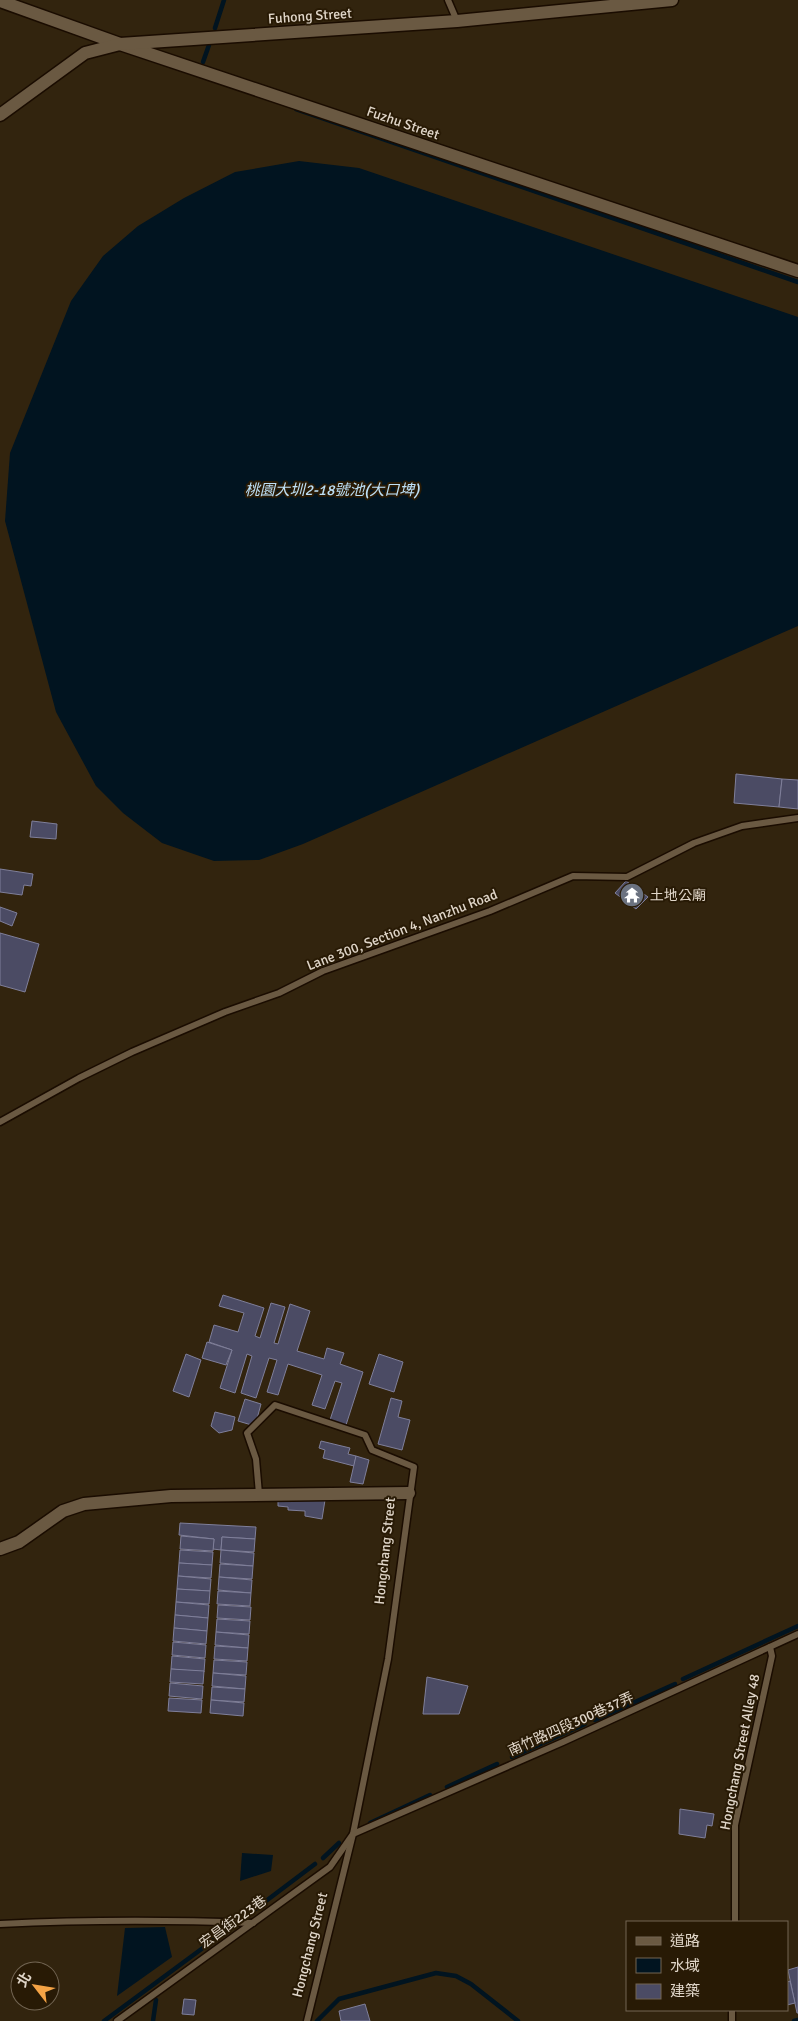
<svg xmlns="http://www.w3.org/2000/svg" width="798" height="2021" font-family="Signika,'Noto Sans TC',sans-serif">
<rect width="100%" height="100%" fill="#32240e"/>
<g fill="#011420">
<path d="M 299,161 L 359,168 L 798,317 L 798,626 L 303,844 L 259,860 L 214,861 L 162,843 L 123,813 L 96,786 L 56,712 L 5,521 L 10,453 L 71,301 L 103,256 L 138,226 L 184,198 L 235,172 Z"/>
<path d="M 242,1853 L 273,1855 L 271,1871 L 240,1881 Z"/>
<path d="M 165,1927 L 172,1957 L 117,1996 L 125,1928 Z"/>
</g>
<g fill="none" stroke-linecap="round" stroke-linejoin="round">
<g stroke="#011420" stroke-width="4.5">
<path d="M 215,28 L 224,0"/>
<path d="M 203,62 L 209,45"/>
<path d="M 296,109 L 798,282"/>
<path d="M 683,1679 L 798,1626"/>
<path d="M 595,1720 L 675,1684"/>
<path d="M 512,1757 L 585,1724"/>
<path d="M 447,1787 L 497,1764"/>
<path d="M 370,1823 L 430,1795"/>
<path d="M 323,1858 L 339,1843"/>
<path d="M 246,1916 L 315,1864"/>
<path d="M 104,2021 L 234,1925"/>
<path d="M 153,2021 L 156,2000"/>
<path d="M 317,2021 L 339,1999 L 436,1973 L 456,1976 L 471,1984 L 518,2021"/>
<path d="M 794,2021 L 798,2020"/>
</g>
</g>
<g fill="#4b4b64" stroke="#7f7f9a">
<path d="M 736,774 L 782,779 L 779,807 L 734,803 Z"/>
<path d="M 782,779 L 798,780 L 798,809 L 779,807 Z"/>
<path d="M 32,821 L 57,824 L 56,839 L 30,837 Z"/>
<path d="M 0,869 L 33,874 L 31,886 L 24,885 L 22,895 L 0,892 Z"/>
<path d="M 626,881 L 648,897 L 636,909 L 615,893 Z"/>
<path d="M 0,907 L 17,913 L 12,926 L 0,921 Z"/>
<path d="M 0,933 L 39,944 L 25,992 L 0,985 Z"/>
<path d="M 223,1295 L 264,1308 L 255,1336 L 260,1338 L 271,1303 L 285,1307 L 274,1343 L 278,1344 L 290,1304 L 310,1311 L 297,1351 L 324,1359 L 327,1348 L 344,1353 L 340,1364 L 363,1372 L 346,1425 L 330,1420 L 342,1383 L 335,1381 L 325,1409 L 312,1405 L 322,1375 L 288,1364 L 278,1395 L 267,1392 L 277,1360 L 269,1358 L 256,1398 L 241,1393 L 252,1356 L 247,1354 L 235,1393 L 220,1388 L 232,1350 L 209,1342 L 214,1325 L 238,1332 L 244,1313 L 219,1306 Z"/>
<path d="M 207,1342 L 232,1350 L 226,1365 L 202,1358 Z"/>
<path d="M 186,1354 L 201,1360 L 189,1397 L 173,1391 Z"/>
<path d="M 379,1354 L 403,1362 L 394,1392 L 369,1384 Z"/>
<path d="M 391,1398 L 402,1401 L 398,1417 L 410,1420 L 402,1450 L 378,1444 Z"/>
<path d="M 245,1399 L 261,1404 L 255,1426 L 238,1421 Z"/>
<path d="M 215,1412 L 235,1417 L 232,1430 L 219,1433 L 211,1426 Z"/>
<path d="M 321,1441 L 350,1448 L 348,1454 L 356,1456 L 354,1466 L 323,1458 L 325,1450 L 319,1448 Z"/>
<path d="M 356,1456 L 369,1460 L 363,1484 L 350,1482 Z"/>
<path d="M 325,1500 L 322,1519 L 305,1516 L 305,1511 L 288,1510 L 288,1507 L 278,1506 L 278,1501 Z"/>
<path d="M 180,1523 L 256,1527 L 255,1539 L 222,1537 L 221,1550 L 213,1549 L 214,1539 L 179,1535 Z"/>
<path d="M 181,1536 L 214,1539 L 213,1551 L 180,1549 Z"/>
<path d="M 222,1537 L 255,1539 L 254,1552 L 221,1550 Z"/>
<path d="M 180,1550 L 213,1552 L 212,1565 L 179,1563 Z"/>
<path d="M 221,1550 L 254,1553 L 253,1566 L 220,1563 Z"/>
<path d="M 179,1563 L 212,1565 L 211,1578 L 178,1576 Z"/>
<path d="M 220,1564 L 253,1566 L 252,1579 L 219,1577 Z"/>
<path d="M 178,1576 L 211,1579 L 210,1591 L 177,1589 Z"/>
<path d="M 219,1577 L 252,1580 L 251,1593 L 218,1590 Z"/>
<path d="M 177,1589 L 210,1591 L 209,1604 L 176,1602 Z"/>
<path d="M 218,1591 L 251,1593 L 250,1606 L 217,1604 Z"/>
<path d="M 176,1602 L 209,1605 L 208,1618 L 175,1615 Z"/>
<path d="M 218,1605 L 251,1607 L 250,1620 L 217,1618 Z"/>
<path d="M 175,1615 L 208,1618 L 207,1631 L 174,1628 Z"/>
<path d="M 217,1619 L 250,1621 L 249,1634 L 216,1632 Z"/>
<path d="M 174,1628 L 207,1631 L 206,1644 L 173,1641 Z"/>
<path d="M 216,1632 L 249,1635 L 248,1648 L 215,1645 Z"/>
<path d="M 173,1642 L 206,1645 L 205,1658 L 172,1655 Z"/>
<path d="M 215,1646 L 248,1648 L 247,1661 L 214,1659 Z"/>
<path d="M 172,1656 L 205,1659 L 204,1672 L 171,1669 Z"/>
<path d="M 214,1660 L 247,1662 L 246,1675 L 213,1673 Z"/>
<path d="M 171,1669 L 204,1671 L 203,1684 L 170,1682 Z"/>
<path d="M 213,1673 L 246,1676 L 245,1689 L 212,1686 Z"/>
<path d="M 427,1677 L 468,1686 L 459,1714 L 423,1714 Z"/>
<path d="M 170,1683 L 203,1686 L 202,1699 L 169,1696 Z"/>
<path d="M 212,1687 L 245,1689 L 244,1702 L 211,1700 Z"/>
<path d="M 169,1698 L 202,1700 L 201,1713 L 168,1711 Z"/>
<path d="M 211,1700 L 244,1703 L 243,1716 L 210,1713 Z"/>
<path d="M 680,1809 L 714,1814 L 712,1826 L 707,1825 L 705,1838 L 679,1834 Z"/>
<path d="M 798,1967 L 798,2013 L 797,2013 L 788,1970 Z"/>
<path d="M 790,1981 L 795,2003 L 787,2005 L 787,1982 Z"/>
<path d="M 184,1999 L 196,2000 L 194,2015 L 182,2014 Z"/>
<path d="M 365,2004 L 370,2021 L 341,2021 L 339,2011 Z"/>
</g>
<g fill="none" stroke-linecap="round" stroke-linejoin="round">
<g stroke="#1a0c00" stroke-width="9">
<g id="service">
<path d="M 448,0 L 457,21"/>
<path d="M 0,1122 L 79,1078 L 132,1052 L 225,1012 L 279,993 L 323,971 L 490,911 L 573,876 L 627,877 L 694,843 L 742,826 L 798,818"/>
<path d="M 259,1494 L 256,1459 L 247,1433 L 275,1405 L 365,1435 L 372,1450 L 414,1467 L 388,1659 L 353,1834 L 307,2021"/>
<path d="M 735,1922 L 735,1825 L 772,1656 L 770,1647"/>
<path d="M 0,1924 C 84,1920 168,1920 253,1923"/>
<path d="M 117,2021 L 330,1867 L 353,1834 L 563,1742 L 798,1634"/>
<path d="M 732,2021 L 732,2010"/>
</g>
</g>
<g stroke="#1a0c00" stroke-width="15">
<g id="minor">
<path d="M 0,1 L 120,44 L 798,271"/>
<path d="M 0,115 L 85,53 L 120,44 L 457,21 L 672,0"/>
<path d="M 0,1549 L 19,1542 L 63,1511 L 84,1504 L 171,1496 L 409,1493"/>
</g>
</g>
<use href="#service" stroke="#6a5942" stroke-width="6"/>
<use href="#minor" stroke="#6a5942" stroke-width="12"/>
</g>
<defs>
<g id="temple-disc" transform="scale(1.25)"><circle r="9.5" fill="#6b7280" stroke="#281a05"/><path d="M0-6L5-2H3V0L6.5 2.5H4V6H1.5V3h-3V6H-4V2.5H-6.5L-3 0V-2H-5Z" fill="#fff"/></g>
</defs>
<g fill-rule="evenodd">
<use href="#temple-disc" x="632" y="895"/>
</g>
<g text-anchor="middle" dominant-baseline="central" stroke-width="4" stroke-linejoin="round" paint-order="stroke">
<g font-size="14" fill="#e0d6c9" stroke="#281a05">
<text transform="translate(310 16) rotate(-4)">Fuhong Street</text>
<text transform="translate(403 123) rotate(19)">Fuzhu Street</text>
<text transform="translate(402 930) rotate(-21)">Lane 300, Section 4, Nanzhu Road</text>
<text transform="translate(385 1551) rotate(-84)">Hongchang Street</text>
<text transform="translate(571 1724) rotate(-24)">南竹路四段300巷37弄</text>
<text transform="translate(740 1752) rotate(-79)">Hongchang Street Alley 48</text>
<text transform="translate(233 1922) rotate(-36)">宏昌街223巷</text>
<text transform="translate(310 1945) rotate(-76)">Hongchang Street</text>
</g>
<g font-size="14" fill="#e0d6c9" stroke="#281a05" text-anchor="start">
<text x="650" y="895">土地公廟</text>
</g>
<g font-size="15" font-style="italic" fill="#bde0f7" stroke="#281a05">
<text x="332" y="490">桃園大圳2-18號池(大口埤)</text>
</g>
</g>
<rect x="626" y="1921" width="162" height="90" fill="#281a05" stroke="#726553"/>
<rect x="636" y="1937" width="25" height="8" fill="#6a5942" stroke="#726553"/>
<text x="670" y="1946" font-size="15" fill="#e0d6c9">道路</text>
<rect x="636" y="1958" width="25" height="15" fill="#011420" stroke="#726553"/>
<text x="670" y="1971" font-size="15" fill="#e0d6c9">水域</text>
<rect x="636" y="1984" width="25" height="15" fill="#4b4b64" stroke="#726553"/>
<text x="670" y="1996" font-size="15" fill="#e0d6c9">建築</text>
<g transform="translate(35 1986) rotate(301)"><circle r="24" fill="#281a05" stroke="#726553"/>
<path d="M0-4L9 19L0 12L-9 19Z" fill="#f5a345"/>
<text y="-8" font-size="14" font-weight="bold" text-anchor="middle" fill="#e0d6c9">北</text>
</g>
</svg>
